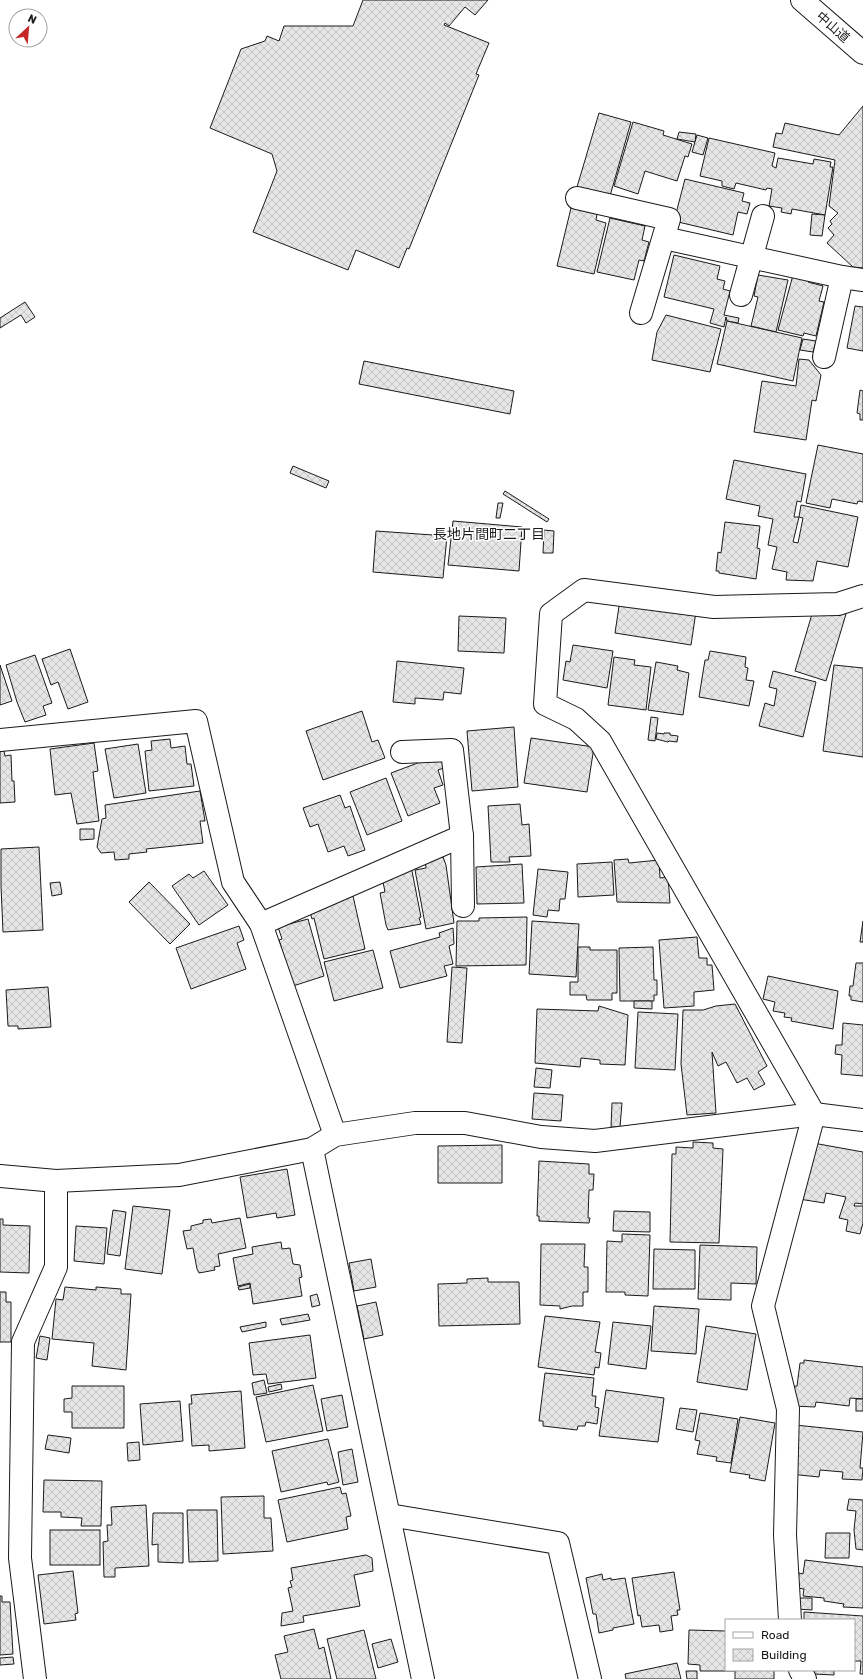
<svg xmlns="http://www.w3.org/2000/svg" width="863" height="1679" font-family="Rubik,'Noto Sans JP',sans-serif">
<defs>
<pattern id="building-cross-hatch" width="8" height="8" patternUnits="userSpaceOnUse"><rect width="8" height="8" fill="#e6e6e6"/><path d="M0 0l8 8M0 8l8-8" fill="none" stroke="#c5c5c5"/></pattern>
</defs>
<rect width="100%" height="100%" fill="#fff"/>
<g fill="url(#building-cross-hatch)" stroke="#1a1a1a">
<path d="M 363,0 L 488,0 L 475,15 L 465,7 L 449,26 L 445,23 L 444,25 L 489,43 L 476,74 L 479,75 L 409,249 L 407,248 L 399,268 L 356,250 L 348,270 L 253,232 L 277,171 L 272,154 L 210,128 L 241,49 L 265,41 L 267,36 L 279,41 L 284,26 L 353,26 Z"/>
<path d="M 863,106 L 863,268 L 853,267 L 827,243 L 834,235 L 828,228 L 832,224 L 830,221 L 838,213 L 829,206 L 835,160 L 773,147 L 776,133 L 782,134 L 785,123 L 839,135 Z"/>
<path d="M 599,113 L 631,122 L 610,196 L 577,187 Z"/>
<path d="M 633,122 L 664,131 L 663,135 L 692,144 L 688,157 L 685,156 L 677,181 L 645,171 L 638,194 L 614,186 Z"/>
<path d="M 679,132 L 696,134 L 695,142 L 677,139 Z"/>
<path d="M 697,135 L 708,138 L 703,155 L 692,152 Z"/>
<path d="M 709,138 L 775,153 L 772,166 L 776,168 L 778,158 L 813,164 L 814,159 L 831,162 L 830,167 L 833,167 L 825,215 L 792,209 L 791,214 L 781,212 L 782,208 L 769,206 L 772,189 L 767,188 L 766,190 L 736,183 L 734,189 L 722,186 L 722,181 L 700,176 Z"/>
<path d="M 685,179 L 744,193 L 742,201 L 750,203 L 747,214 L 738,212 L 733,235 L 674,221 Z"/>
<path d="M 571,208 L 597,214 L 596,220 L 606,223 L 594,274 L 557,266 Z"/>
<path d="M 812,214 L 825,215 L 822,236 L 810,235 Z"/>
<path d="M 610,218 L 645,226 L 642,240 L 649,242 L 644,261 L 639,260 L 634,280 L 597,272 Z"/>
<path d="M 674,255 L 720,266 L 717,279 L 725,281 L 723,289 L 730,291 L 724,315 L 739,318 L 738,323 L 727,321 L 726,317 L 724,327 L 710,323 L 714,309 L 664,297 Z"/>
<path d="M 758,275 L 788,280 L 776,332 L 751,326 L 758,297 L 754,296 Z"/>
<path d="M 793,275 L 809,279 L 808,282 L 823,286 L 819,301 L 824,302 L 816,336 L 804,333 L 803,336 L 778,330 Z"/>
<path d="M 25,302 L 35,317 L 26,323 L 21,315 L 0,328 L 0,318 Z"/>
<path d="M 855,306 L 863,307 L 863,351 L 847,348 Z"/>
<path d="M 666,315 L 721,329 L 710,372 L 652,360 L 657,332 Z"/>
<path d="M 727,321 L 802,338 L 793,381 L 717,364 Z"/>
<path d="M 803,339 L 816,341 L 813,352 L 800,350 Z"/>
<path d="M 799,359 L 809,360 L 821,375 L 816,401 L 812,400 L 806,440 L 754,432 L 762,381 L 796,386 Z"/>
<path d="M 364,361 L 514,391 L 510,414 L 359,384 Z"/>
<path d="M 860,390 L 863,391 L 863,420 L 860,420 L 860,414 L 857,413 Z"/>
<path d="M 818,445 L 863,454 L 863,502 L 858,501 L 857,504 L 832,499 L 830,508 L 806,503 Z"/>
<path d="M 734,460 L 806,474 L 801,502 L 797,501 L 794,517 L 799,517 L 793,542 L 798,543 L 803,518 L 799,517 L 801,505 L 858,517 L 848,567 L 817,561 L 813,581 L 786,580 L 787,572 L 772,569 L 777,547 L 768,545 L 773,519 L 758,516 L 760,506 L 726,499 Z"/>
<path d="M 293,466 L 329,481 L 326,488 L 290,473 Z"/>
<path d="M 505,491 L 549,519 L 547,522 L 503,494 Z"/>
<path d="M 498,503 L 503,503 L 500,518 L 496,518 Z"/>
<path d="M 453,521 L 522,527 L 519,571 L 448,565 Z"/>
<path d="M 725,522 L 760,526 L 757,548 L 760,549 L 756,579 L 719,573 L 719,571 L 716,571 L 718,552 L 721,553 Z"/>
<path d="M 544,530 L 554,531 L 553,553 L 543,553 Z"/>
<path d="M 376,531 L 447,536 L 443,578 L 373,572 Z"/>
<path d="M 621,593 L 697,605 L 691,645 L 615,633 Z"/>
<path d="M 815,604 L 846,614 L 826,681 L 795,671 Z"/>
<path d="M 459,616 L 506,618 L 504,653 L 458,651 Z"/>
<path d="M 573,645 L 613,651 L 607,688 L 563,680 L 566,661 L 570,662 Z"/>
<path d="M 70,649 L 88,702 L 68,709 L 58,682 L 51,685 L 42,659 Z"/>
<path d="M 710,651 L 746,657 L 745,667 L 748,668 L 746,680 L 754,681 L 749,706 L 699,697 L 705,660 L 708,660 Z"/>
<path d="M 35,655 L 52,703 L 43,706 L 46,715 L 25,722 L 17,702 L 6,665 Z"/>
<path d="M 614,657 L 635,660 L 634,665 L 651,667 L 646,710 L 608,705 Z"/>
<path d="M 397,661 L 464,668 L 461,694 L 444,692 L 443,700 L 415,698 L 415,704 L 393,702 Z"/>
<path d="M 656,662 L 678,666 L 677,670 L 689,673 L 683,715 L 648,710 Z"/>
<path d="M 0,665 L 12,701 L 0,705 Z"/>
<path d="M 834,665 L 863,668 L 863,757 L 823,751 Z"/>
<path d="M 773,671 L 816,682 L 803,737 L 759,726 L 765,703 L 774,706 L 777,689 L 769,687 Z"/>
<path d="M 362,711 L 372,742 L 378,740 L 385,758 L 323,780 L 306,731 Z"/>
<path d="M 651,717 L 658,718 L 655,741 L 648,740 Z"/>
<path d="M 514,727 L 518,787 L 472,791 L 467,731 Z"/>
<path d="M 657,733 L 664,734 L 664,733 L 670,733 L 670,735 L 678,736 L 677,742 L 669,741 L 668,742 L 656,739 Z"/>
<path d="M 531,738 L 594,747 L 587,792 L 524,783 Z"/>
<path d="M 170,739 L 171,748 L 185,746 L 187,764 L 191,764 L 194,786 L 149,791 L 145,751 L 152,750 L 151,741 Z"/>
<path d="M 94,743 L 98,771 L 93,772 L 99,821 L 77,824 L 71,793 L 55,795 L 50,749 Z"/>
<path d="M 138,744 L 146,793 L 114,798 L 105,749 Z"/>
<path d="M 0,751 L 4,751 L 5,756 L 11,755 L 12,781 L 14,781 L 15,802 L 0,803 Z"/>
<path d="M 439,755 L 444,768 L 438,770 L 443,785 L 434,788 L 440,803 L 408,816 L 391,773 Z"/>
<path d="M 386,778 L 402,821 L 367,835 L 350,792 Z"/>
<path d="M 200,791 L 205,821 L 200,821 L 203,843 L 146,849 L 147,852 L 129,854 L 129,859 L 115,860 L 114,852 L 101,853 L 97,847 L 102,819 L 106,818 L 105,805 Z"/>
<path d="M 340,795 L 345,808 L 350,806 L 365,850 L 348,856 L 344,846 L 328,852 L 318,824 L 310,827 L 303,808 Z"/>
<path d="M 520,804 L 522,825 L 529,824 L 531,856 L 509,857 L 510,862 L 491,862 L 488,806 Z"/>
<path d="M 80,829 L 94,829 L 94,839 L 80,840 Z"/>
<path d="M 39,847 L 43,930 L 3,932 L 1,886 L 1,849 Z"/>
<path d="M 443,857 L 446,865 L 454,923 L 426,929 L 415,870 L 426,868 L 425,860 Z"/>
<path d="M 628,859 L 629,863 L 659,860 L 660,878 L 668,877 L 670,903 L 617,902 L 614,860 Z"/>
<path d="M 612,862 L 614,895 L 578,897 L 577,864 Z"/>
<path d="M 522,864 L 524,903 L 477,904 L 476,867 Z"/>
<path d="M 411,866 L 421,917 L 419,918 L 421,924 L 388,930 L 386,925 L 380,893 L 385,892 L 382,877 Z"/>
<path d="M 538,869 L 568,872 L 565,899 L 560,899 L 559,911 L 548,910 L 547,917 L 533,915 Z"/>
<path d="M 204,871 L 228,905 L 199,925 L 172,886 L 189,874 L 193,878 Z"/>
<path d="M 60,882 L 62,894 L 52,896 L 50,883 Z"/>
<path d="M 149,882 L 190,924 L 170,944 L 129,902 Z"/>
<path d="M 353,896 L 365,949 L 324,959 L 314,918 L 312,919 L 309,908 Z"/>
<path d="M 527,917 L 526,965 L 456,966 L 457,921 L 479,921 L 479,918 Z"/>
<path d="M 308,919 L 324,976 L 293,986 L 279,940 L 282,939 L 278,927 Z"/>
<path d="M 532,921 L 579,924 L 576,977 L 529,974 Z"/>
<path d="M 863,921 L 863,942 L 860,942 Z"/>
<path d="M 239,926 L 244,940 L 237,943 L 246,969 L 191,989 L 176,948 Z"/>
<path d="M 453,928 L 454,944 L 449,946 L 453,964 L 444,966 L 447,976 L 400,988 L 390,951 L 440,937 L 439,933 Z"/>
<path d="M 697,937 L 699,958 L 707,958 L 707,965 L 712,965 L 714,990 L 694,992 L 694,1006 L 664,1008 L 659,940 Z"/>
<path d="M 578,947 L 590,947 L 590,950 L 617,950 L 617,993 L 612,993 L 612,1000 L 587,1000 L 586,995 L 570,995 L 570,982 L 578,982 Z"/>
<path d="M 653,947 L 654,980 L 657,980 L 657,995 L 654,995 L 654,1001 L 620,1001 L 619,948 Z"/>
<path d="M 373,950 L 383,988 L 334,1001 L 324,962 Z"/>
<path d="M 856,963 L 863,963 L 863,1002 L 851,1000 L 851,996 L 849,996 L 850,986 L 853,986 Z"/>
<path d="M 452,967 L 467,968 L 462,1043 L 447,1042 Z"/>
<path d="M 768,976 L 838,991 L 833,1029 L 791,1021 L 792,1018 L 784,1017 L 785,1013 L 773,1011 L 775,1002 L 763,999 Z"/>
<path d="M 48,987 L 51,1027 L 18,1029 L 18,1026 L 8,1026 L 6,990 Z"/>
<path d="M 634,1001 L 652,1001 L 652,1009 L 634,1008 Z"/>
<path d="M 735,1004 L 767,1066 L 758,1072 L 765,1084 L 754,1090 L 747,1078 L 737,1083 L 726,1062 L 718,1066 L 712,1052 L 716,1113 L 687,1115 L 681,1064 L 683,1010 L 703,1010 L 716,1006 Z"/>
<path d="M 599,1006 L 628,1015 L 625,1065 L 600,1064 L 600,1060 L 581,1058 L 580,1067 L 535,1063 L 537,1009 L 598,1011 Z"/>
<path d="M 638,1012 L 678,1014 L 675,1070 L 635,1068 Z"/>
<path d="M 843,1023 L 863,1025 L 863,1076 L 841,1074 L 842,1055 L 835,1054 L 836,1045 L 842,1045 Z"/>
<path d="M 536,1068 L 552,1070 L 550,1088 L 534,1087 Z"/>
<path d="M 534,1093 L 563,1095 L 561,1121 L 532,1119 Z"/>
<path d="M 612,1103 L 622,1103 L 620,1127 L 611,1127 Z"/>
<path d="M 693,1142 L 713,1143 L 713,1148 L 723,1149 L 719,1243 L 670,1242 L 672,1154 L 676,1154 L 676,1147 L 693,1148 Z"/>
<path d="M 813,1143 L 863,1152 L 863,1204 L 855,1203 L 854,1206 L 863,1206 L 863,1223 L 860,1234 L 846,1231 L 848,1220 L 839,1218 L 846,1197 L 826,1193 L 824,1203 L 799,1199 Z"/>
<path d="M 502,1145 L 502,1183 L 438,1183 L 438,1146 Z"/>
<path d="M 539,1161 L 589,1164 L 589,1174 L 594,1174 L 593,1190 L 589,1190 L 588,1218 L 590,1218 L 589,1223 L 539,1221 L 539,1216 L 537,1216 Z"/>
<path d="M 287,1169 L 295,1215 L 277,1218 L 276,1213 L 247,1218 L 240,1177 Z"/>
<path d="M 133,1206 L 170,1210 L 162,1274 L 125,1269 Z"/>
<path d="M 113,1210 L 126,1212 L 120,1256 L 107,1254 Z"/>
<path d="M 614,1211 L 650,1212 L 650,1232 L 613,1231 Z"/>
<path d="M 240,1218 L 246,1248 L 218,1254 L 220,1266 L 214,1267 L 215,1270 L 199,1273 L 197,1269 L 193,1248 L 187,1249 L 183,1231 L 191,1230 L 191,1226 L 203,1223 L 203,1220 L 211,1219 L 212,1223 Z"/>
<path d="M 0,1219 L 3,1219 L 3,1225 L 30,1226 L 29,1273 L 0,1272 Z"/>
<path d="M 76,1226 L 107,1228 L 104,1264 L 74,1261 Z"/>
<path d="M 622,1234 L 650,1235 L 648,1296 L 625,1295 L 625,1292 L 606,1292 L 607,1241 L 622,1242 Z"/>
<path d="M 281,1242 L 282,1249 L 290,1248 L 293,1264 L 300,1265 L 302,1277 L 299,1278 L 302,1296 L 253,1304 L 250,1283 L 238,1286 L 233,1258 L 253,1254 L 252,1247 Z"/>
<path d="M 541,1244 L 585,1244 L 584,1267 L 588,1267 L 588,1292 L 583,1292 L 583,1306 L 572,1306 L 560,1309 L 560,1306 L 540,1305 Z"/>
<path d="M 700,1245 L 757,1247 L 756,1284 L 731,1283 L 731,1300 L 698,1299 Z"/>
<path d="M 654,1249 L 695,1250 L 695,1289 L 653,1289 Z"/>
<path d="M 371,1259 L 376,1287 L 354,1291 L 349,1263 Z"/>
<path d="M 488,1278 L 488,1282 L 519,1282 L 520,1324 L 439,1326 L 438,1284 L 467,1283 L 467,1279 Z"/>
<path d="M 250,1284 L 250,1288 L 239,1290 L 238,1287 Z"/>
<path d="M 65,1287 L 96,1290 L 96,1287 L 121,1289 L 121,1294 L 131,1294 L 126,1370 L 92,1366 L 94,1343 L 52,1339 L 56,1299 L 63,1300 Z"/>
<path d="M 0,1292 L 6,1292 L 6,1302 L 11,1302 L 11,1342 L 0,1342 Z"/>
<path d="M 317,1294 L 320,1305 L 312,1307 L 310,1296 Z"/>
<path d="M 376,1302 L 383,1335 L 364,1339 L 357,1306 Z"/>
<path d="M 654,1306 L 699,1309 L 696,1354 L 651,1351 Z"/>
<path d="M 308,1314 L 310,1320 L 282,1325 L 280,1319 Z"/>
<path d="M 545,1316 L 600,1322 L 595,1352 L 601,1353 L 599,1368 L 595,1367 L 594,1375 L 538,1367 Z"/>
<path d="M 266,1322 L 266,1327 L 242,1332 L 240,1327 Z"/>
<path d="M 613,1322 L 651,1326 L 646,1369 L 608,1364 Z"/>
<path d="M 706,1326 L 756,1334 L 747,1390 L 697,1382 Z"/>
<path d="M 310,1335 L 316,1378 L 268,1384 L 266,1374 L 253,1375 L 249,1343 Z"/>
<path d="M 40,1336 L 50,1338 L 47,1360 L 36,1358 Z"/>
<path d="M 804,1360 L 863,1367 L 863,1399 L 850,1398 L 849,1406 L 816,1402 L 815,1407 L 793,1406 L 792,1387 L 797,1386 L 800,1363 L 804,1363 Z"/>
<path d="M 545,1373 L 594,1378 L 592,1396 L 596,1396 L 595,1407 L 599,1408 L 597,1424 L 586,1422 L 585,1426 L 578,1426 L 577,1430 L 543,1426 L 543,1421 L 539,1421 Z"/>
<path d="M 264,1380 L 267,1393 L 254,1395 L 252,1383 Z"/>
<path d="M 281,1384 L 282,1389 L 269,1392 L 268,1387 Z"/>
<path d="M 313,1385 L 323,1431 L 266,1442 L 256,1397 Z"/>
<path d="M 72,1386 L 124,1386 L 124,1428 L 72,1428 L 72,1412 L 64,1412 L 64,1399 L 72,1398 Z"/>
<path d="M 606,1390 L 664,1398 L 658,1442 L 599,1436 Z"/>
<path d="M 241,1391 L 245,1448 L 209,1451 L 209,1445 L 192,1446 L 189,1404 L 192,1404 L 191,1395 Z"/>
<path d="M 342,1395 L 348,1427 L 327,1431 L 321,1399 Z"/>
<rect x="856" y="1399" width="7" height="12"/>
<path d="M 180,1401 L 183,1441 L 143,1445 L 140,1404 Z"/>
<path d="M 680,1408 L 697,1410 L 693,1432 L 676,1429 Z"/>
<path d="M 700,1413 L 738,1419 L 731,1463 L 716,1461 L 717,1457 L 697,1454 L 700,1441 L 695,1440 Z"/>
<path d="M 740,1417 L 775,1423 L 765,1481 L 749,1478 L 750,1475 L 730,1472 Z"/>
<path d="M 795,1425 L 863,1432 L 860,1468 L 863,1468 L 862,1480 L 842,1479 L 843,1472 L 820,1470 L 819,1477 L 790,1474 Z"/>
<path d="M 48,1435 L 71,1438 L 69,1453 L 45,1449 Z"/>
<path d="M 328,1439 L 339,1482 L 328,1485 L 327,1482 L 281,1492 L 272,1451 Z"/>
<path d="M 139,1442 L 140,1460 L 128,1461 L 127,1443 Z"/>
<path d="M 352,1449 L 358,1482 L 343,1485 L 338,1452 Z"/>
<path d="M 44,1480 L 102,1481 L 101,1526 L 81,1526 L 82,1518 L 61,1517 L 61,1512 L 43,1512 Z"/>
<path d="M 340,1487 L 342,1494 L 346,1493 L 351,1516 L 346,1517 L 348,1529 L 287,1542 L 278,1500 Z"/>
<path d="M 264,1496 L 264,1518 L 271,1518 L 273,1551 L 223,1554 L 221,1497 Z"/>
<path d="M 849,1499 L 863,1500 L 863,1550 L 856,1549 L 854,1530 L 856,1511 L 847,1510 Z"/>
<path d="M 146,1505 L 149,1566 L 115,1568 L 115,1577 L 104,1577 L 103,1542 L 108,1541 L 107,1525 L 112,1525 L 111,1507 Z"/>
<path d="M 187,1510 L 217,1510 L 218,1561 L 189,1562 Z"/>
<path d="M 153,1513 L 183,1513 L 183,1563 L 158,1562 L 158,1544 L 152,1545 Z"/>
<rect x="50" y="1530" width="50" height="35"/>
<path d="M 826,1533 L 850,1533 L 849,1558 L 825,1558 Z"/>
<path d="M 366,1555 L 372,1558 L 373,1571 L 354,1575 L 360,1606 L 303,1616 L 304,1622 L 281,1626 L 282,1613 L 293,1611 L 288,1588 L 292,1587 L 290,1581 L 293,1580 L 291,1568 Z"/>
<path d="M 805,1560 L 863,1567 L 863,1608 L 843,1607 L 844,1604 L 824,1601 L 824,1598 L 803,1596 L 804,1589 L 797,1588 L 799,1573 L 803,1574 Z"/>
<path d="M 73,1571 L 78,1613 L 75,1614 L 76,1620 L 44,1624 L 38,1575 Z"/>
<path d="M 674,1572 L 680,1610 L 677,1610 L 678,1615 L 671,1616 L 673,1630 L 660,1632 L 659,1625 L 642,1627 L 640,1615 L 638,1616 L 632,1578 Z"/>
<path d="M 602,1574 L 603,1580 L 611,1578 L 611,1580 L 625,1578 L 634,1624 L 613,1628 L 613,1630 L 599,1633 L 596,1614 L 593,1614 L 586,1578 Z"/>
<path d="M 0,1596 L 2,1596 L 2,1602 L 10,1602 L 13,1654 L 0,1655 Z"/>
<path d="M 796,1598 L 812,1598 L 812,1610 L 797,1609 Z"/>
<path d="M 804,1612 L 863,1616 L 863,1674 L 860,1674 L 861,1661 L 854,1661 L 854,1620 L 804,1620 Z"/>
<path d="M 314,1629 L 319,1649 L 324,1647 L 331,1679 L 281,1679 L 275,1655 L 288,1652 L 284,1636 Z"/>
<path d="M 364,1630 L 376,1679 L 337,1679 L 327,1639 Z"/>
<path d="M 689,1630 L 726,1631 L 726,1670 L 774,1670 L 774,1679 L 735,1679 L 735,1671 L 700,1671 L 700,1665 L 688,1664 Z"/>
<path d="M 391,1639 L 398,1662 L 378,1668 L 372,1644 Z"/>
<path d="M 13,1657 L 14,1664 L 0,1665 L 0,1658 Z"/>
<path d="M 677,1663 L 681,1679 L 626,1679 L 625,1674 Z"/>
<path d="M 815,1670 L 834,1670 L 834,1675 L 814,1674 Z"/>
<path d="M 686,1671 L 697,1671 L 697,1679 L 687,1679 Z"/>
</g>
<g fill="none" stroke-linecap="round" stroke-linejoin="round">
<g stroke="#1a1a1a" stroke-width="24">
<g id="minor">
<path d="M 577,198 L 669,219 L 641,313"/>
<path d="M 664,238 L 842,277 L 863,280"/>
<path d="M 741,295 L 763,216"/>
<path d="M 824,357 L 842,277"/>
<path d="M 0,740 L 196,721 L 233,882 L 261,924 L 335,1135"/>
<path d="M 462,836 L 463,906"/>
<path d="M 261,924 L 462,836 L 452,750 L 402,752"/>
<path d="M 312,1149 L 423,1679"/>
<path d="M 0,1176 L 56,1181 L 179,1175 L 312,1149 L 335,1135 L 415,1123 L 465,1123 L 541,1137 L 595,1141 L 814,1114 L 863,1120"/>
<path d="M 389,1515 L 558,1543 L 590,1679"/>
<path d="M 790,1620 L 785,1535 L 788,1409 L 763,1306 L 814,1114 L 600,741 L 576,719 L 545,704 L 551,614 L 584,590 L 714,607 L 838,604 L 863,596"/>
<path d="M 800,1670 L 805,1679"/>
<path d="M 35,1679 L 20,1558 L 23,1342 L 56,1267 L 56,1181"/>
</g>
</g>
<g stroke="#1a1a1a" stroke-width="24">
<path id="trunk" d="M 802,0 L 863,53"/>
</g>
<use href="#minor" stroke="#fff" stroke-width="22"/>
<use href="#trunk" stroke="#fff" stroke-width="22"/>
</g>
<g text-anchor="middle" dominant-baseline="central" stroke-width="3" stroke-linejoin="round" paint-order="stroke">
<g font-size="13" fill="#1a1a1a" stroke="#fff">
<text transform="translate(833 27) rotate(41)">中山道</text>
</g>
<g font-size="14" fill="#1a1a1a" stroke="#fff">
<text x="489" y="534">長地片間町二丁目</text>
</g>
</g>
<rect x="725" y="1619" width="130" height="52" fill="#ffffff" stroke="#a3a3a3"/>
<rect x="733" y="1632" width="20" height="6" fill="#ffffff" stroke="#a3a3a3"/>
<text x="761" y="1639" font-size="12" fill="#1a1a1a">Road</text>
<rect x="733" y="1649" width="20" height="12" fill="url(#building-cross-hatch)" stroke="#a3a3a3"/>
<text x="761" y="1659" font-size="12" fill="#1a1a1a">Building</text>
<g transform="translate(28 28) rotate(26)"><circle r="19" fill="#ffffff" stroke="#a3a3a3"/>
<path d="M0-3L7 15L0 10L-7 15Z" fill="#c62828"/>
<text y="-6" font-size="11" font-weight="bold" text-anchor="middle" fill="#1a1a1a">N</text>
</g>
</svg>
